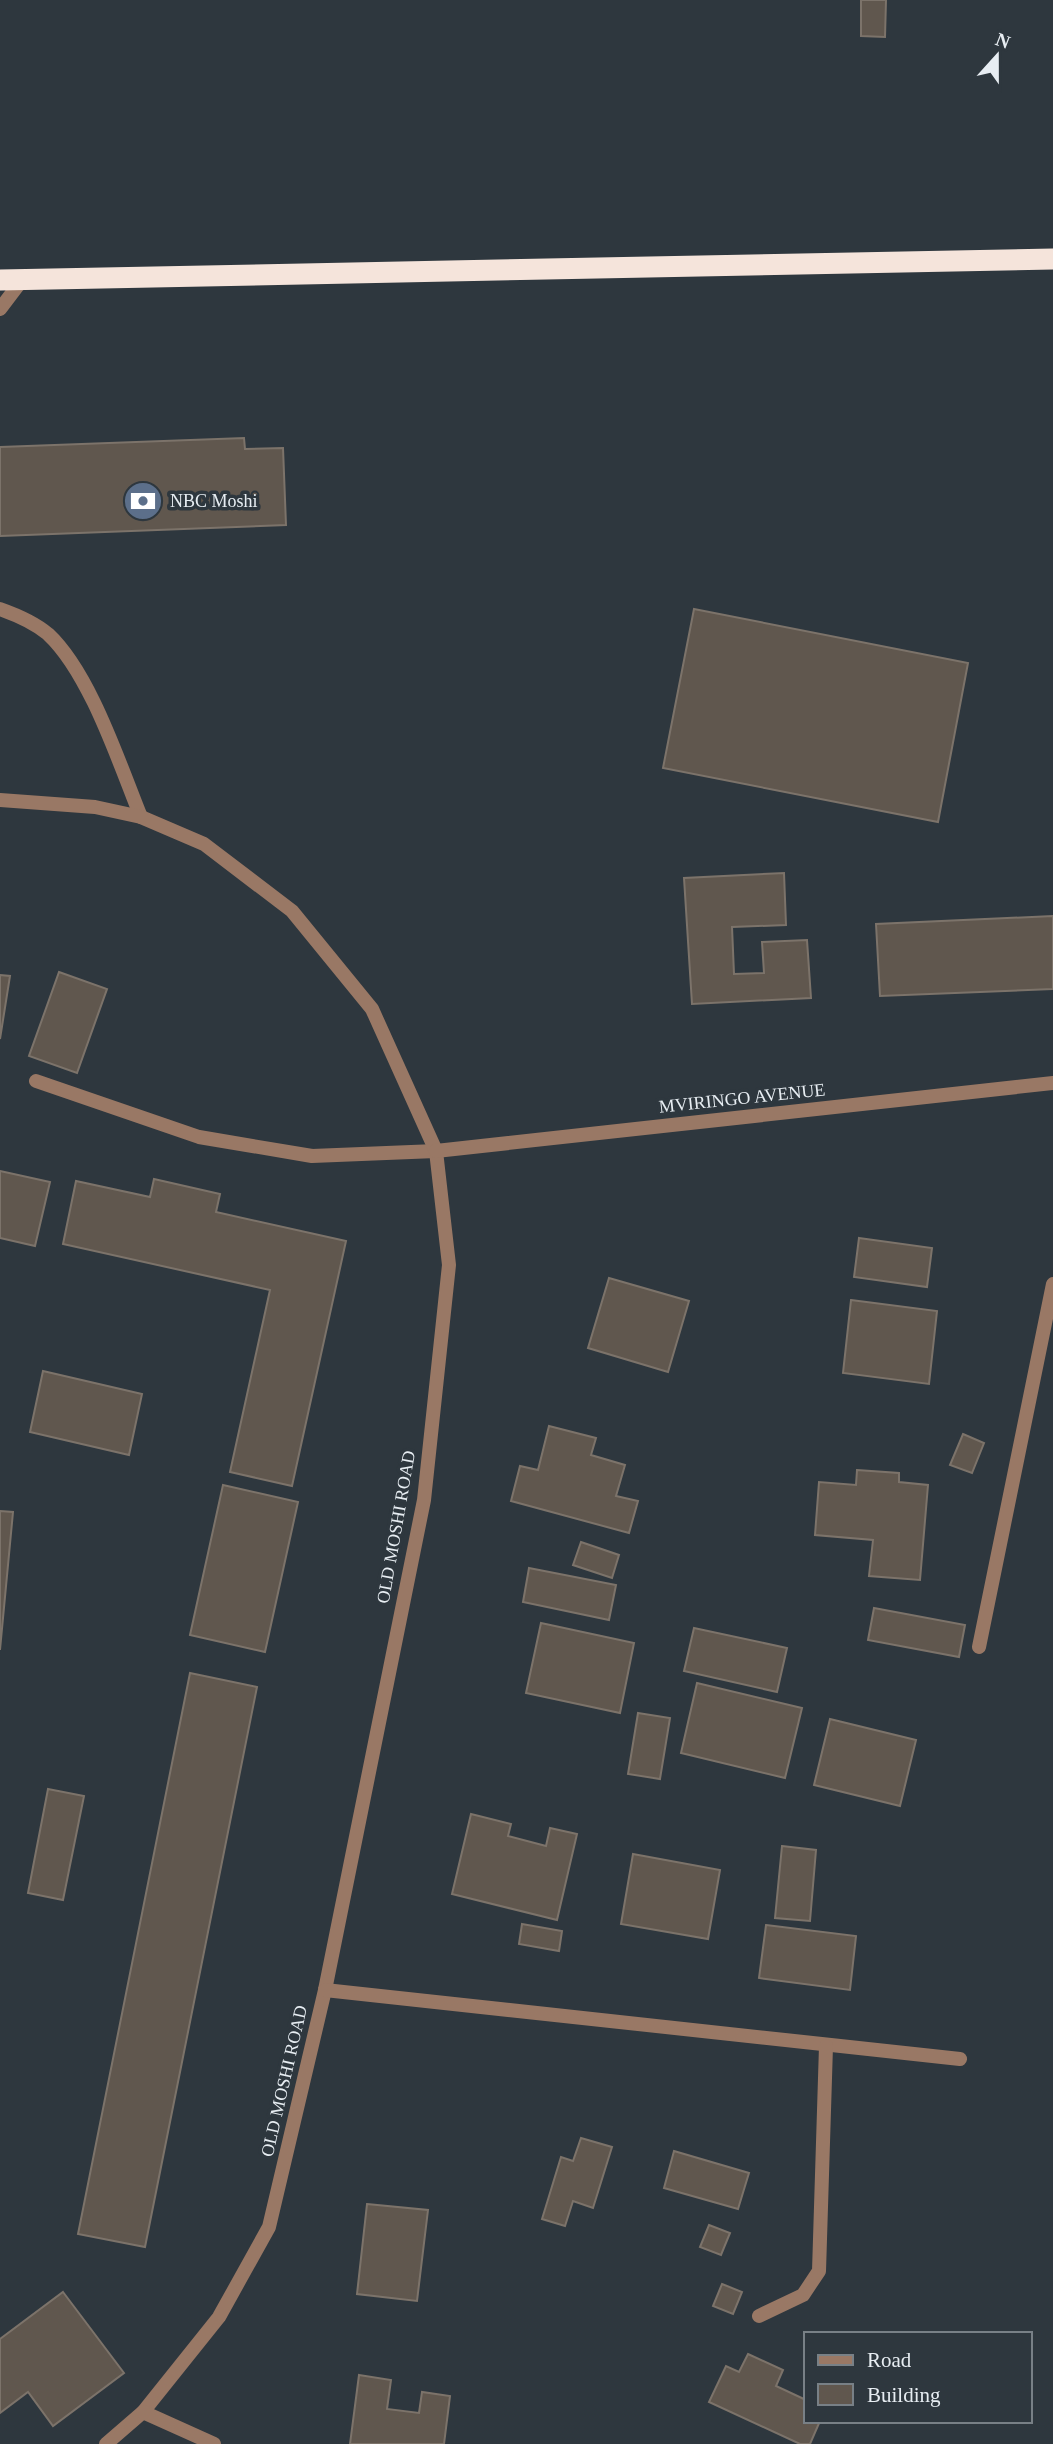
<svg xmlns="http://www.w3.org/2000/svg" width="1053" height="2444" font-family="Georgia,serif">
<rect width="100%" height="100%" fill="#2e373e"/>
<g fill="#60574e" stroke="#7c736a" stroke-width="2">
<path d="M 861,0 L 886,0 L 885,37 L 861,36 Z"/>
<path d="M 244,438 L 245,449 L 283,448 L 286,525 L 0,536 L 0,447 Z"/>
<path d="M 694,609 L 968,663 L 938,822 L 663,768 Z"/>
<path d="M 784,873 L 786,925 L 732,927 L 734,974 L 764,973 L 762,942 L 807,940 L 811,998 L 692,1004 L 684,878 Z"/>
<path d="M 1053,916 L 1053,989 L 880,996 L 876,924 Z"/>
<path d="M 59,972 L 107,989 L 77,1073 L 29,1056 Z"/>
<path d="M 0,975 L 10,976 L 0,1039 Z"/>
<path d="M 0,1171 L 50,1182 L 35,1246 L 0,1238 Z"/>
<path d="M 154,1179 L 220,1194 L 216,1212 L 346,1241 L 292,1486 L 230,1472 L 270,1290 L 63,1244 L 76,1181 L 150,1197 Z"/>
<path d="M 859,1238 L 932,1248 L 927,1287 L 854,1277 Z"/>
<path d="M 609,1278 L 689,1301 L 668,1372 L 588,1348 Z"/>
<path d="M 851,1300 L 937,1311 L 929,1384 L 843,1373 Z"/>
<path d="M 43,1371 L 142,1394 L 129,1455 L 30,1432 Z"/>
<path d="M 549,1426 L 596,1438 L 591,1455 L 625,1465 L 616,1496 L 638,1501 L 629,1533 L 511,1501 L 520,1466 L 538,1470 Z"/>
<path d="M 963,1434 L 984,1443 L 972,1473 L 950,1465 Z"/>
<path d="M 857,1470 L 899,1473 L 899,1482 L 928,1485 L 920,1580 L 869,1576 L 873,1540 L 815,1535 L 819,1482 L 856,1485 Z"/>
<path d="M 223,1485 L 298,1502 L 265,1652 L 190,1635 Z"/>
<path d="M 0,1511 L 13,1512 L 0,1650 Z"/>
<path d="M 581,1542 L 619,1555 L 612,1578 L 573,1565 Z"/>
<path d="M 529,1568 L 616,1585 L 609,1620 L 523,1602 Z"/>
<path d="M 874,1608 L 965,1625 L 959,1657 L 868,1640 Z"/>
<path d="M 541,1623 L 634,1643 L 620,1713 L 526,1693 Z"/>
<path d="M 694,1628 L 787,1648 L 777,1692 L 684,1671 Z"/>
<path d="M 190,1673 L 257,1687 L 145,2247 L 78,2234 Z"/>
<path d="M 697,1683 L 802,1708 L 785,1778 L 681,1753 Z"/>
<path d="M 638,1713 L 670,1718 L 660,1779 L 628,1774 Z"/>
<path d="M 830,1719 L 916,1740 L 900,1806 L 814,1785 Z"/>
<path d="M 48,1789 L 84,1796 L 63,1900 L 28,1893 Z"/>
<path d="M 471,1814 L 511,1824 L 508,1836 L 546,1846 L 550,1828 L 577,1834 L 557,1920 L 452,1894 Z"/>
<path d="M 782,1846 L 816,1850 L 810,1921 L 775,1918 Z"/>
<path d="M 633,1854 L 720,1870 L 708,1939 L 621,1924 Z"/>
<path d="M 522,1924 L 562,1931 L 559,1951 L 519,1944 Z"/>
<path d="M 766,1925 L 856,1936 L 850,1990 L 759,1978 Z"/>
<path d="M 581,2138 L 612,2147 L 593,2208 L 573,2201 L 565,2226 L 542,2219 L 561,2157 L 573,2161 Z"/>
<path d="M 674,2151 L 749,2173 L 738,2209 L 664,2188 Z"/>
<path d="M 367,2204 L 428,2210 L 417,2301 L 357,2294 Z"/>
<path d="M 709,2225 L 730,2233 L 721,2255 L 700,2247 Z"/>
<path d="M 722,2284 L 742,2292 L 733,2314 L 713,2306 Z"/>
<path d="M 63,2292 L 124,2373 L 53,2426 L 28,2392 L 0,2413 L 0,2339 Z"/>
<path d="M 748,2354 L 783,2370 L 776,2386 L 806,2400 L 806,2421 L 820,2421 L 810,2444 L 800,2444 L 709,2402 L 726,2366 L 739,2372 Z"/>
<path d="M 359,2375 L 391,2380 L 387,2409 L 419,2413 L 422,2392 L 450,2396 L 444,2444 L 350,2444 Z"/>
</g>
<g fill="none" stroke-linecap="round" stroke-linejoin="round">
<g stroke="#997865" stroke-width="14">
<path d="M 0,309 L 22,280"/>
<path d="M 0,609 C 17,615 34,622 48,634 C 90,673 119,763 141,817"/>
<path d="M 36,1081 L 199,1137 L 312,1156 L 436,1151"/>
</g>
<g stroke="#997865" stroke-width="14">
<path d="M 0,800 L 95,807 L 141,817 L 204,844 L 292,911 L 372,1009 L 436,1151 L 449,1265 L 424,1500 L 325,1990 L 269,2227 L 219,2317 L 143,2412 L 106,2444"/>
<path d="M 436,1151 L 1053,1083"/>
<path d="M 979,1647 L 1053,1284"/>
<path d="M 325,1990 L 960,2059"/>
<path d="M 759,2316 L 803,2295 L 819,2271 L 826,2046"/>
<path d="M 143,2412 L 214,2444"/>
</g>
<path stroke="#f5e4db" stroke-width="21" d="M 0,280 L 1053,259"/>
</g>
<defs>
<g id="bank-disc" transform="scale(2.0125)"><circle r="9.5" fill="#5c6f8a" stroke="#2e373e"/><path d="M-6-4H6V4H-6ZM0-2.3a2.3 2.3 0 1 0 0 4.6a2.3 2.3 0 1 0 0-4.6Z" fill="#fff"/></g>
</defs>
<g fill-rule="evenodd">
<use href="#bank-disc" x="143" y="501"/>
</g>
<g text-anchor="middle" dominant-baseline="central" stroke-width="7" stroke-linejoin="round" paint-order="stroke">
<g font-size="18" fill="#e7edf2" stroke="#2e373e" text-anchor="start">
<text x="170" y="501">NBC Moshi</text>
</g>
<g font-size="18" fill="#e7edf2" stroke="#2e373e">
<text transform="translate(742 1098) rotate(-6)">MVIRINGO AVENUE</text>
<text transform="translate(396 1527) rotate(-80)">OLD MOSHI ROAD</text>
<text transform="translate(284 2081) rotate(-77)">OLD MOSHI ROAD</text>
</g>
</g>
<rect x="804" y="2332" width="228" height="91" fill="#2e373e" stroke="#788086" stroke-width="2"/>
<rect x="818" y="2355" width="35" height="10" fill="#997865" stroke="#788086" stroke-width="2"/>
<text x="867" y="2367" font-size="21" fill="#e7edf2">Road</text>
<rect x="818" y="2384" width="35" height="21" fill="#60574e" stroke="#788086" stroke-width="2"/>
<text x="867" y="2402" font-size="21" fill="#e7edf2">Building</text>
<g transform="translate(997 56) rotate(21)" stroke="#2e373e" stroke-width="5" paint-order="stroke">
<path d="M0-5L12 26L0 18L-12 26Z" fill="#e7edf2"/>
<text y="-10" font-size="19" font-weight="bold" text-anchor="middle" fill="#e7edf2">N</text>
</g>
</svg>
